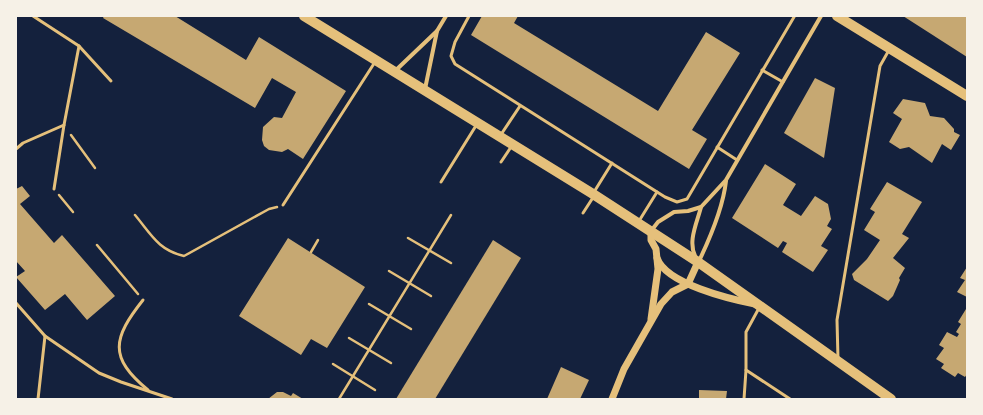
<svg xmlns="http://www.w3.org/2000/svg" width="983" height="415" font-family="'Libre Baskerville',serif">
<rect width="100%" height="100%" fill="#14213d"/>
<g fill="#c6a872">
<path d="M 104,16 L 175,16 L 246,60 L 259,37 L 346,91 L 303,159 L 288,149 L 282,152 L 269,150 L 264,146 L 262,140 L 263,127 L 274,117 L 282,118 L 296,92 L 272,78 L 255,108 L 103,18 Z"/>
<path d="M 482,16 L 518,16 L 514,23 L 658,111 L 706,32 L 740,53 L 692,130 L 707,139 L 689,169 L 471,35 Z"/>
<path d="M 903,16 L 967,16 L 967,57 Z"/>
<path d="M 815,78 L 835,88 L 824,158 L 784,133 Z"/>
<path d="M 903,99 L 925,103 L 930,116 L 944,118 L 954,129 L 954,132 L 960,135 L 951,150 L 942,144 L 932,163 L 909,147 L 900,149 L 889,142 L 902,119 L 893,113 Z"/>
<path d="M 765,164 L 796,184 L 783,205 L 801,216 L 815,196 L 828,204 L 831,219 L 827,226 L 832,229 L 821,246 L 828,250 L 813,272 L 782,252 L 787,243 L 783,241 L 778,248 L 732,218 Z"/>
<path d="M 887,182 L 922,202 L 902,234 L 909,238 L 893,258 L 905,268 L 899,278 L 900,280 L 893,296 L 888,301 L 854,280 L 852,274 L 867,259 L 880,240 L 864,230 L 875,212 L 870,209 Z"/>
<path d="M 22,186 L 30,196 L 20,204 L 54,243 L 62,235 L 115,296 L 87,320 L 65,294 L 45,310 L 16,277 L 25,271 L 16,261 L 16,189 Z"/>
<path d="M 288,238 L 365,287 L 327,348 L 311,339 L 301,355 L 239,316 Z"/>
<path d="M 493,240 L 521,258 L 435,399 L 396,399 Z"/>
<path d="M 967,267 L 967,297 L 957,292 L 965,280 L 960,278 Z"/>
<path d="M 966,309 L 967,374 L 965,377 L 958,373 L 955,377 L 941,368 L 944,364 L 936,359 L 944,348 L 939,345 L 947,332 L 957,337 L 959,334 L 956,332 L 961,324 L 958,322 Z"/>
<path d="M 561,367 L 589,380 L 580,399 L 547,399 Z"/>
<path d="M 699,390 L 727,391 L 726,399 L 699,399 Z"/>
<path d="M 277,392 L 283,392 L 291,396 L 293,393 L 303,399 L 268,399 Z"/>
</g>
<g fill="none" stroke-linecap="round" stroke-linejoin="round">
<g stroke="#e5c07b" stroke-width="2.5">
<path d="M 71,135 L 95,168"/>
<path d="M 59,195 L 73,212"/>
<path d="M 135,215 C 151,234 158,250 184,256 L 269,209 L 277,207"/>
<path d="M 408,238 L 451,263"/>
<path d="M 97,245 L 138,294"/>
<path d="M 311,252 L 318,240"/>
<path d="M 389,271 L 431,296"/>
<path d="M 369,304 L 411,329"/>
<path d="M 349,338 L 391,363"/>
<path d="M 333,364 L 375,390"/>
<path d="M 339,399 L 451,215"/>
</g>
<g stroke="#e5c07b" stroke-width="3">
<path d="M 33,16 L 79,46 L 111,81"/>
<path d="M 469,16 L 455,42 L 451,56 L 455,64 L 665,197 L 677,202 L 687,199 L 794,17"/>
<path d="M 762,70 L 783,82"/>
<path d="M 500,136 L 520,106"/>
<path d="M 717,147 L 737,160"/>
<path d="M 16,149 L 23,143 L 64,125"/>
<path d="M 501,162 L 511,147"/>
<path d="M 441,182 L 477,124"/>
<path d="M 54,189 L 64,125 L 79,46"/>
<path d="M 594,192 L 612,163"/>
<path d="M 283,205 L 375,62"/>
<path d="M 583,213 L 594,196"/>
<path d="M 639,221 L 657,192"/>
<path d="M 143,300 C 113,338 108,357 148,390"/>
<path d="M 16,303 L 45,336 L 99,373 L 121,382 L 172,399"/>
<path d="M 759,308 L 746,332 L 746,370 L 790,399"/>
<path d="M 838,359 L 837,320 L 880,66 L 889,50"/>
<path d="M 38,399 L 45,336"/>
<path d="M 744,399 L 746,370"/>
</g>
<g stroke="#e5c07b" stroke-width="4">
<path d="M 395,71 L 437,31 L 446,16"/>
<path d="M 425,89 L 437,31"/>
<path d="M 651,231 L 658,222 L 674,212 L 688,211 L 701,207 L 726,180 L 821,16"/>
<path d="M 696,258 C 687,242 697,223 701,207"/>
<path d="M 699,261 C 711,236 723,208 726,181"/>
</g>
<g stroke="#e5c07b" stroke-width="7">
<path d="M 651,231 L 651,240 L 656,249 L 658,269 L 651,319"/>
<path d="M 657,258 C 666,284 730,299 755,304"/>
<path d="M 612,399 L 624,369 L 661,304 L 672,292 L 688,284 L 698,262"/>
</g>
<g stroke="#e5c07b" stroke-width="10">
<path d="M 304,16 L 593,194 L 698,262 L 891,399"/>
<path d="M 837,16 L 967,96"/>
</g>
</g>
<rect width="983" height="415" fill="none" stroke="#f6f1e7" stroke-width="34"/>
</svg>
